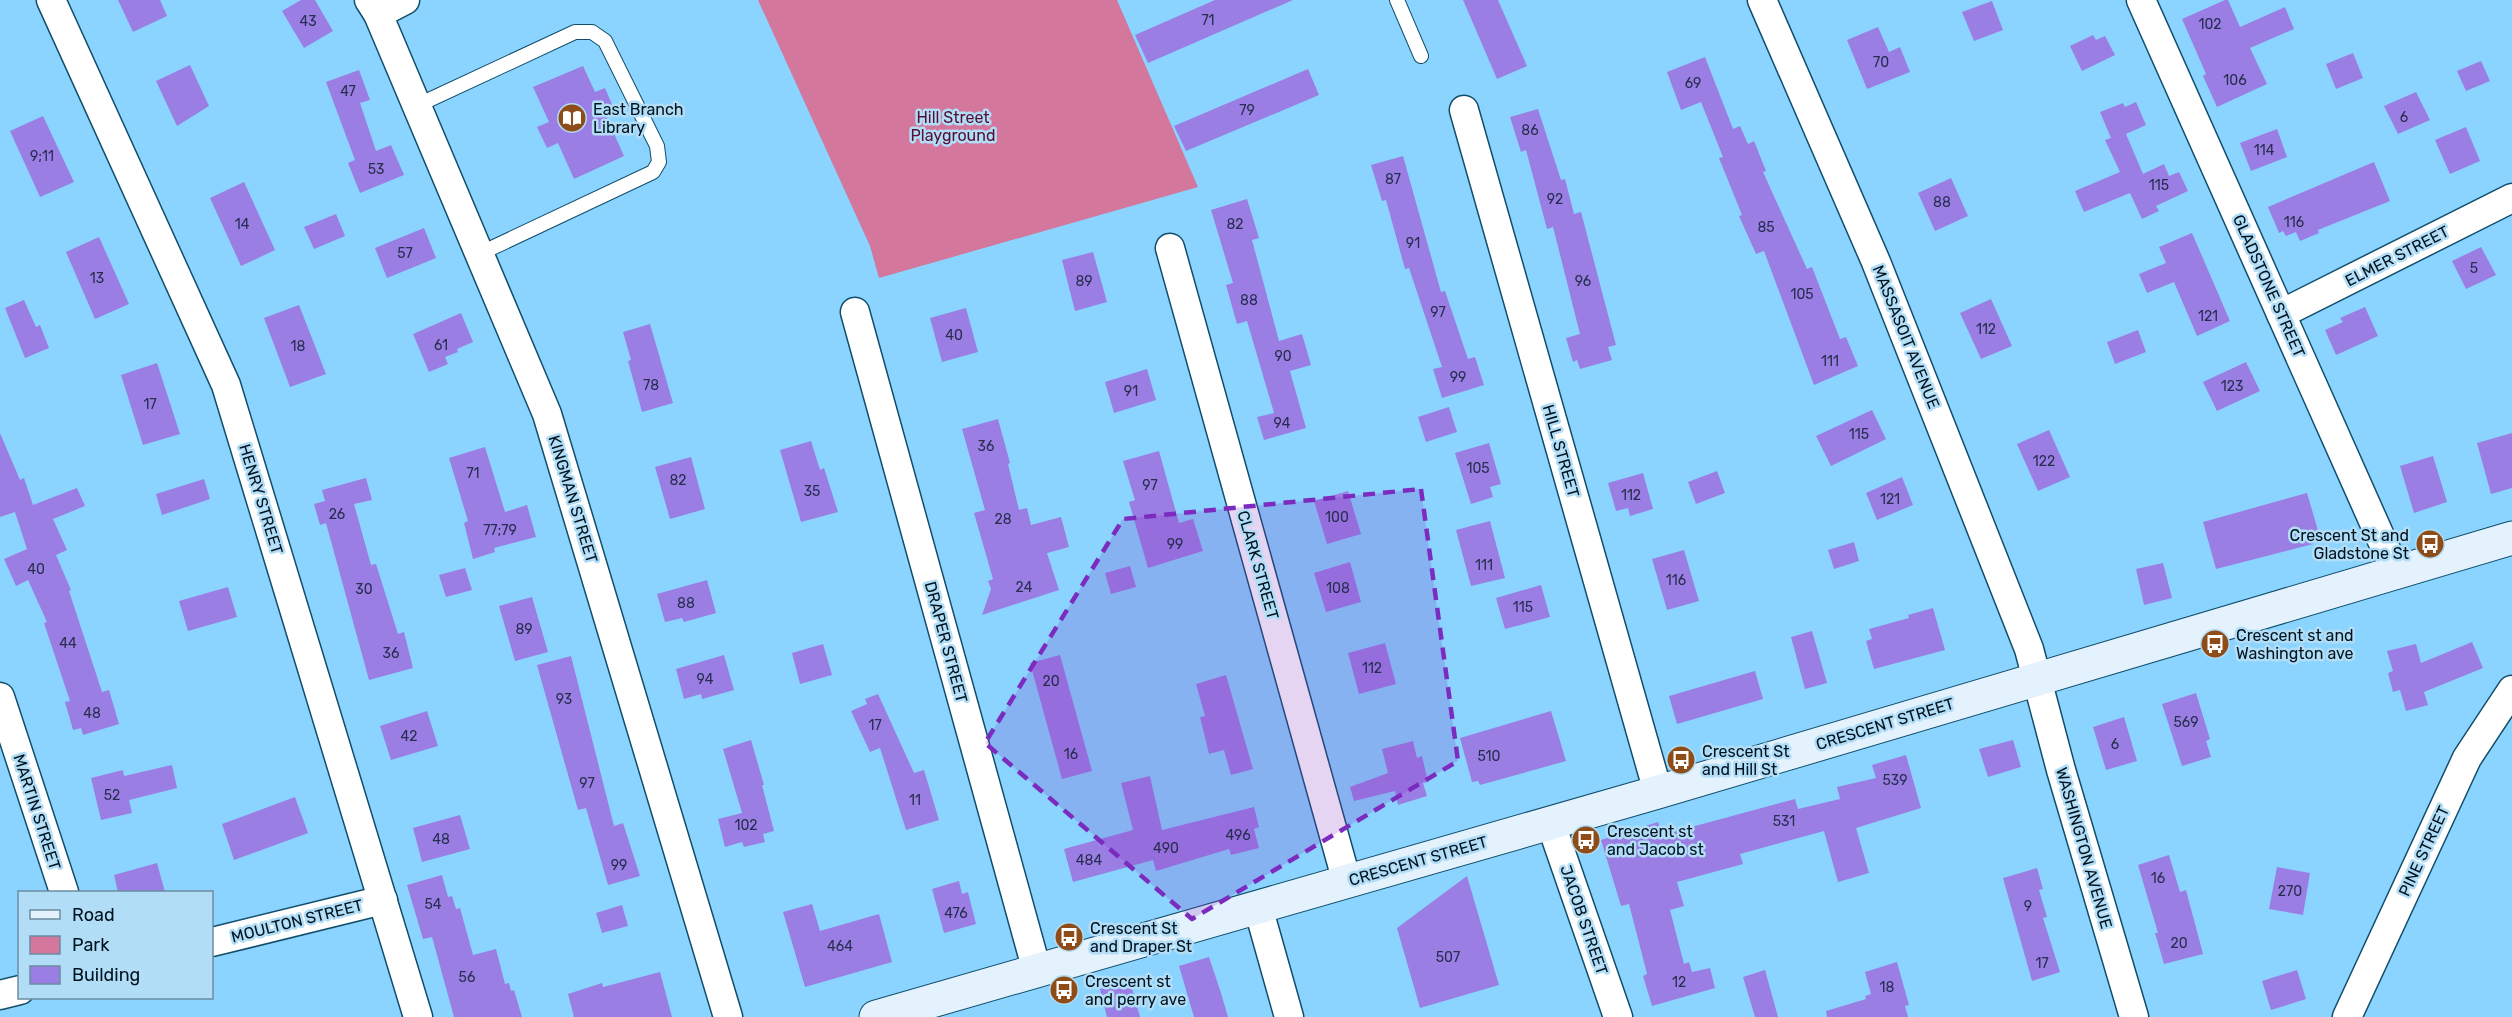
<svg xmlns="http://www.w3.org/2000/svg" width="2512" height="1017" font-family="Rubik,sans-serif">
<rect width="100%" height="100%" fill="#8ad4ff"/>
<path fill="#d3779c" d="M 758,0 L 1117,0 L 1198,187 L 879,278 L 870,246 Z"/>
<g fill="#9b7ee4">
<path d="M 118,0 L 160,0 L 167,16 L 133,32 Z"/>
<path d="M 301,0 L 315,0 L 333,31 L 304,48 L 282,11 Z"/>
<path d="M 1215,0 L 1293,0 L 1148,63 L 1135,35 Z"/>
<path d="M 1463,0 L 1498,0 L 1527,66 L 1497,79 Z"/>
<path d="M 2225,0 L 2228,0 L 2240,27 L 2285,7 L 2294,29 L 2250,48 L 2267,84 L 2217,107 L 2203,76 L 2206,74 L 2182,19 Z"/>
<path d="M 1992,1 L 2003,30 L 1974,41 L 1962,12 Z"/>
<path d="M 1878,27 L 1889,52 L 1900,47 L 1910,72 L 1867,89 L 1847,40 Z"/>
<path d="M 2093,35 L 2096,40 L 2105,36 L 2115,55 L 2082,71 L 2070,46 Z"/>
<path d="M 2353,53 L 2363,78 L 2336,89 L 2326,64 Z"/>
<path d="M 1705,57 L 1733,129 L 1740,126 L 1748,144 L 1754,141 L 1766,171 L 1763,172 L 1807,269 L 1812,267 L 1840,339 L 1846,337 L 1858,366 L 1814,385 L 1764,251 L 1756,254 L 1739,216 L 1742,215 L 1719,158 L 1723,157 L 1701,102 L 1681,110 L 1667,72 Z"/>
<path d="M 2481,61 L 2490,81 L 2466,91 L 2457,71 Z"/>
<path d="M 190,65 L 209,106 L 177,126 L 156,81 Z"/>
<path d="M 583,66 L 595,92 L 605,88 L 616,114 L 607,118 L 624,156 L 574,179 L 558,143 L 547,148 L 537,127 L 549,122 L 533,87 Z"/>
<path d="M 1308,69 L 1319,95 L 1186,151 L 1174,126 Z"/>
<path d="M 359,70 L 370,100 L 360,103 L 376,151 L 391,145 L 404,175 L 360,193 L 348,163 L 355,160 L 326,82 Z"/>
<path d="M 2416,92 L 2430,120 L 2398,134 L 2384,106 Z"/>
<path d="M 2136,102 L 2146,125 L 2126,134 L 2143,174 L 2164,164 L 2169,176 L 2179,172 L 2188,191 L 2156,206 L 2159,211 L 2142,219 L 2130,193 L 2084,212 L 2075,191 L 2120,172 L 2105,140 L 2111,138 L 2100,112 L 2123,103 L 2125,107 Z"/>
<path d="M 1538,109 L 1561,180 L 1565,179 L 1574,214 L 1581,212 L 1616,345 L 1608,347 L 1612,360 L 1580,369 L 1577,360 L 1573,362 L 1566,338 L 1580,334 L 1553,227 L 1547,229 L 1526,150 L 1521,152 L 1510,117 Z"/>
<path d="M 43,116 L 74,182 L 40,197 L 10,131 Z"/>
<path d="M 2466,127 L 2480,161 L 2450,174 L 2435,140 Z"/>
<path d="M 2277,129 L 2287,157 L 2251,171 L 2240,143 Z"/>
<path d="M 1403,156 L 1441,292 L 1445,291 L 1468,359 L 1475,357 L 1484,385 L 1442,398 L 1433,369 L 1442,367 L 1409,268 L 1405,269 L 1386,200 L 1382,201 L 1371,165 Z"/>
<path d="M 2374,162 L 2390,201 L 2318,230 L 2319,233 L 2300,241 L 2296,232 L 2286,236 L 2283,231 L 2279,233 L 2268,207 Z"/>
<path d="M 1951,178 L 1968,216 L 1935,231 L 1918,193 Z"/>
<path d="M 244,182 L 275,250 L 241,266 L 210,198 Z"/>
<path d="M 1247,199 L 1259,238 L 1252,240 L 1279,341 L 1302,334 L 1311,365 L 1290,371 L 1306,428 L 1264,440 L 1257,417 L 1274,413 L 1247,321 L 1237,324 L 1226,285 L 1233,283 L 1211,210 Z"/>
<path d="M 336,214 L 345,236 L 314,249 L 304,227 Z"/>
<path d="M 424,228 L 436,258 L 387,278 L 375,248 Z"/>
<path d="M 2192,233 L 2230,321 L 2197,336 L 2174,282 L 2147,293 L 2139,274 L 2166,263 L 2159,247 Z"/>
<path d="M 99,237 L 129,304 L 95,319 L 66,252 Z"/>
<path d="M 2481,247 L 2496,275 L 2466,289 L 2452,261 Z"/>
<path d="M 1093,252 L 1107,302 L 1075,311 L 1062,260 Z"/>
<path d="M 1991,299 L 2012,346 L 1981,359 L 1960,313 Z"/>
<path d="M 24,300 L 36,327 L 40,325 L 49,348 L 25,358 L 5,308 Z"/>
<path d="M 299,305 L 326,374 L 290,387 L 264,318 Z"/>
<path d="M 2365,307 L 2378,336 L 2336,355 L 2325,330 L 2343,322 L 2340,318 Z"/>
<path d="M 966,308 L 978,352 L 942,362 L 930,318 Z"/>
<path d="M 461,313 L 473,342 L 457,349 L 458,352 L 445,357 L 448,364 L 429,372 L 413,334 Z"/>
<path d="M 650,324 L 673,403 L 642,412 L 628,361 L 631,360 L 623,332 Z"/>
<path d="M 2138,330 L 2146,352 L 2115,364 L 2107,342 Z"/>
<path d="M 2246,362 L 2260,391 L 2217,411 L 2203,382 Z"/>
<path d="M 157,363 L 180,434 L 143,445 L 121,375 Z"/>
<path d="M 1147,369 L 1156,400 L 1114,413 L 1105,382 Z"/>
<path d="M 1449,407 L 1457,432 L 1426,442 L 1418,417 Z"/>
<path d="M 1872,410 L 1886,439 L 1831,466 L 1816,436 Z"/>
<path d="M 998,419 L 1010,463 L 1008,464 L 1019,510 L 1027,508 L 1031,525 L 1061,517 L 1069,547 L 1047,553 L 1059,590 L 982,615 L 991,589 L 988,581 L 993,579 L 974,513 L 985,510 L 962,429 Z"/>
<path d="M 2049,430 L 2070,477 L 2038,491 L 2017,444 Z"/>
<path d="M 0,433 L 20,480 L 24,478 L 33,505 L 77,488 L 85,506 L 53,519 L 67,550 L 56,555 L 71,590 L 69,591 L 102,692 L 109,690 L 119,724 L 83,735 L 81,728 L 73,730 L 65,702 L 70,701 L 44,623 L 47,622 L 28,580 L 16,586 L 4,559 L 27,549 L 15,512 L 24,509 L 0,517 Z"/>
<path d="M 2512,433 L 2512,488 L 2491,494 L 2477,443 Z"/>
<path d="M 811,441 L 820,470 L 824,468 L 838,512 L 801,522 L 780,450 Z"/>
<path d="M 1489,443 L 1501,484 L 1490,487 L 1493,497 L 1471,504 L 1455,453 Z"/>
<path d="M 485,447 L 505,512 L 527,505 L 536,537 L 494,548 L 495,552 L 473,559 L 464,523 L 468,521 L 449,458 Z"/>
<path d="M 1159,451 L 1179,523 L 1193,519 L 1203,551 L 1148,568 L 1129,502 L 1135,500 L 1123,461 Z"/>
<path d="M 2433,456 L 2447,502 L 2414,513 L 2400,466 Z"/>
<path d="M 691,457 L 705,509 L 670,519 L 655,467 Z"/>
<path d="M 1717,471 L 1725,493 L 1696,504 L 1688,482 Z"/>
<path d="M 1643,473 L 1653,509 L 1630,516 L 1628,508 L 1616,511 L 1608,483 Z"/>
<path d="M 1902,477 L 1913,505 L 1877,520 L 1866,493 Z"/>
<path d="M 366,478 L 372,500 L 354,504 L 371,565 L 376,564 L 398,634 L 404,632 L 413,668 L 369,680 L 326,523 L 320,525 L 314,504 L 325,501 L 322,490 Z"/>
<path d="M 204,479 L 210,499 L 162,515 L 156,494 Z"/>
<path d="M 1348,491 L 1361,534 L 1327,544 L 1314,501 Z"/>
<path d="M 2307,493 L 2320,537 L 2311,539 L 2313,544 L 2216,569 L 2203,522 Z"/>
<path d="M 1490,521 L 1505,578 L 1471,586 L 1456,530 Z"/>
<path d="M 1854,542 L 1859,561 L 1834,569 L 1828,550 Z"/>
<path d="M 1684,550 L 1699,601 L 1667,610 L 1652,559 Z"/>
<path d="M 1350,562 L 1361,602 L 1326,612 L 1314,573 Z"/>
<path d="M 2163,563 L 2172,598 L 2144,605 L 2136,569 Z"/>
<path d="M 1130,566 L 1136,587 L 1111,594 L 1105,573 Z"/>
<path d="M 465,568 L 472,590 L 446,597 L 439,575 Z"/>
<path d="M 707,580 L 716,613 L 684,622 L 682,618 L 665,622 L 657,594 Z"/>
<path d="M 1541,585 L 1550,617 L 1505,629 L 1496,598 Z"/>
<path d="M 228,587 L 237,617 L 188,631 L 179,601 Z"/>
<path d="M 532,597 L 548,652 L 515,661 L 499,606 Z"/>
<path d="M 1933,608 L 1945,650 L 1874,669 L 1866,641 L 1872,639 L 1869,629 L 1909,618 L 1908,615 Z"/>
<path d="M 1812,631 L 1827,683 L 1805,689 L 1791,637 Z"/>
<path d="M 2472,642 L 2483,668 L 2424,692 L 2428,705 L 2406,711 L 2400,690 L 2393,692 L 2388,673 L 2393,671 L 2387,651 L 2416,644 L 2421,663 Z"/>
<path d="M 1385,643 L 1396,684 L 1359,694 L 1348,653 Z"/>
<path d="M 823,644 L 832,675 L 800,684 L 792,653 Z"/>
<path d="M 724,655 L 734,690 L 702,699 L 701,694 L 684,699 L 676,669 Z"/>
<path d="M 1060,655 L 1092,771 L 1062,779 L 1030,663 Z"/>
<path d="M 571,656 L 614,826 L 623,823 L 640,876 L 608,885 L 586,808 L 578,810 L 537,665 Z"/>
<path d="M 1755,671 L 1763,699 L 1677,724 L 1669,696 Z"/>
<path d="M 1226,675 L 1253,769 L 1231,775 L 1224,750 L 1209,754 L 1200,717 L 1205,716 L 1196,684 Z"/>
<path d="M 2196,693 L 2210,739 L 2206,741 L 2211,757 L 2182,766 L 2162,704 Z"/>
<path d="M 878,694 L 914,773 L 924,770 L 939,820 L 906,830 L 880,748 L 870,752 L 851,711 L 867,704 L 865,699 Z"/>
<path d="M 427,711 L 438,746 L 391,760 L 380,726 Z"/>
<path d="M 1551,711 L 1566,761 L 1480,785 L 1478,781 L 1472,782 L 1460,738 Z"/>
<path d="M 2124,717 L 2137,761 L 2106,770 L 2093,727 Z"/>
<path d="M 751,740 L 764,785 L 762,785 L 774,831 L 763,834 L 765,842 L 744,847 L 742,842 L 725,847 L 718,819 L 742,813 L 723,749 Z"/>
<path d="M 2013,740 L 2021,767 L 1988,777 L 1979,749 Z"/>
<path d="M 1413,741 L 1417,758 L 1422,756 L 1428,782 L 1423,783 L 1427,796 L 1398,805 L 1395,791 L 1354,801 L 1350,787 L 1388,773 L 1382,749 Z"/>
<path d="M 1906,755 L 1921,808 L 1856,828 L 1869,873 L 1838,882 L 1824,831 L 1740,854 L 1743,864 L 1677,882 L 1684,906 L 1670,910 L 1684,964 L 1689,962 L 1692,972 L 1710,968 L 1715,988 L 1652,1006 L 1643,976 L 1647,974 L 1629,904 L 1621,906 L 1601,840 L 1658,822 L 1662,835 L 1795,799 L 1798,809 L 1840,799 L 1837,787 L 1876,778 L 1872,765 Z"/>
<path d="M 172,765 L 177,788 L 129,800 L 132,813 L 101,820 L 91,778 L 123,770 L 124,776 Z"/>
<path d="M 1150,776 L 1162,830 L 1254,807 L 1259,827 L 1254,829 L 1259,848 L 1231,855 L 1229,849 L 1156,871 L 1153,860 L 1073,882 L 1064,849 L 1133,830 L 1121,783 Z"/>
<path d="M 295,797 L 308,833 L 234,860 L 222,824 Z"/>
<path d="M 460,815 L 470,849 L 422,862 L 413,828 Z"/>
<path d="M 2169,855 L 2180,892 L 2186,890 L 2203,954 L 2164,964 L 2155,933 L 2158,933 L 2138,865 Z"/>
<path d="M 157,863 L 165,892 L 118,892 L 114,875 Z"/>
<path d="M 2277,867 L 2310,873 L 2303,915 L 2269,909 Z"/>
<path d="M 2037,868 L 2043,889 L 2039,890 L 2047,917 L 2043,918 L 2060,972 L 2032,981 L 2003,878 Z"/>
<path d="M 442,875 L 448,897 L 452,896 L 456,909 L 460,908 L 473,955 L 496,949 L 505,984 L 509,983 L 511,991 L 514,990 L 522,1017 L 454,1017 L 432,937 L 423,939 L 407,885 Z"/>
<path d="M 1467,876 L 1499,985 L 1420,1008 L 1397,928 Z"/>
<path d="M 959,881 L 962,894 L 968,892 L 976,924 L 944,933 L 932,889 Z"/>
<path d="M 812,904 L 820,931 L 879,914 L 892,962 L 805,987 L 783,912 Z"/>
<path d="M 622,905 L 628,926 L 602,933 L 596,913 Z"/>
<path d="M 1209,957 L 1221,993 L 1228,1017 L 1194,1017 L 1179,966 Z"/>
<path d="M 1897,962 L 1909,1005 L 1905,1006 L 1908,1017 L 1827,1017 L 1826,1011 L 1866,999 L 1865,996 L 1871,994 L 1865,972 Z"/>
<path d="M 1765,970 L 1778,1017 L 1755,1017 L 1743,977 Z"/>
<path d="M 2297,970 L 2306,999 L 2271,1010 L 2262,981 Z"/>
<path d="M 660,972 L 672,1017 L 574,1017 L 568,994 L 602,983 L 603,987 Z"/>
<path d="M 1130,981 L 1140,1017 L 1107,1017 L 1100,989 Z"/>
</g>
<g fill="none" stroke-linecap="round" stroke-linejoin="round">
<g stroke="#124e6b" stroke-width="16">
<g id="lane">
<path d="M 1397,0 L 1421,56"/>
<path d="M 416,106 L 575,32 L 592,32 L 605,41 L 657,146 L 659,162 L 653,172 L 479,254"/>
</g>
</g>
<g stroke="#124e6b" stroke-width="31">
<g id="street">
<path d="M 51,0 L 226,385 L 418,1017"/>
<path d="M 369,0 L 378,14 L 547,414 L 728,1017"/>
<path d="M 1762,0 L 1876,262 L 2029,649 L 2061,770 L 2134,1017"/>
<path d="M 2141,0 L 2396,572"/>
<path d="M 378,14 L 405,0"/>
<path d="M 1464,110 L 1658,792"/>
<path d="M 1170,248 L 1347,882"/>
<path d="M 855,312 L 1037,971"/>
<path d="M 2281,314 L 2512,198"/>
<path d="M 0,697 L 64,892"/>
<path d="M 1551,824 L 1618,1017"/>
<path d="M 1258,907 L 1289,1017"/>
<path d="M 212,942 L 383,900"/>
<path d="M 0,995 L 20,990"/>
<path d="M 2347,1017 L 2467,758 L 2512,690"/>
</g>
</g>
<g stroke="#124e6b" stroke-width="35">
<path id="secondary" d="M 876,1017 L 1658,792 L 2512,538"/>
</g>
<use href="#lane" stroke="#fff" stroke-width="14"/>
<use href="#street" stroke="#fff" stroke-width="28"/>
<use href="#secondary" stroke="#e3f2fc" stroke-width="33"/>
</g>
<path fill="#7b2cbf" fill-opacity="0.2" stroke="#7b2cbf" stroke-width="4.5" stroke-dasharray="12 8" stroke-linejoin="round" d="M 1421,489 L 1458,761 L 1192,919 L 985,743 L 1123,519 Z"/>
<defs>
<g id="library-disc" transform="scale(1.5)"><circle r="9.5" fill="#8e4d18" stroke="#b2ddf7"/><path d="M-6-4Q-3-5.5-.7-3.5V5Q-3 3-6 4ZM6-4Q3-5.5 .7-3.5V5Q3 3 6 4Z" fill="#fff"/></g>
<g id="bus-disc" transform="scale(1.5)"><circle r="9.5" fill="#8e4d18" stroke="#b2ddf7"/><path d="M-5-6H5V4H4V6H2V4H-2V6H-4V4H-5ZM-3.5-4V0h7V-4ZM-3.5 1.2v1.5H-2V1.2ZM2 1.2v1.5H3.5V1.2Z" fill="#fff"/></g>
</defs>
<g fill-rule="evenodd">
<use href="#library-disc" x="572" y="118"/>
<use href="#bus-disc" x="2430" y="544"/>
<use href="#bus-disc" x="2215" y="644"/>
<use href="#bus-disc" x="1681" y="760"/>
<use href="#bus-disc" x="1586" y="840"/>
<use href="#bus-disc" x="1069" y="937"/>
<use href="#bus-disc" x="1064" y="990"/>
</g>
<g text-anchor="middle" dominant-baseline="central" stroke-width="5" stroke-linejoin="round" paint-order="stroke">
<g font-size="14" fill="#272e50">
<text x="1208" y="20">71</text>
<text x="308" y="21">43</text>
<text x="2210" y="24">102</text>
<text x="1881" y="62">70</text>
<text x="2235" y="80">106</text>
<text x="1693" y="83">69</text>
<text x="348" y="91">47</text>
<text x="1247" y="110">79</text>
<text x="2404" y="117">6</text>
<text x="1530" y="130">86</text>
<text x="2264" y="150">114</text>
<text x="42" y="156">9;11</text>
<text x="376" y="169">53</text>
<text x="1393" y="179">87</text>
<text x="2159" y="185">115</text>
<text x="1555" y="199">92</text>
<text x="1942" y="202">88</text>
<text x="2294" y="222">116</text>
<text x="242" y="224">14</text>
<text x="1235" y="224">82</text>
<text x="1766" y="227">85</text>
<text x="1413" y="243">91</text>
<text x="405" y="253">57</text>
<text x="2474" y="268">5</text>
<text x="97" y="278">13</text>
<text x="1084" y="281">89</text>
<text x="1583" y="281">96</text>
<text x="1802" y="294">105</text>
<text x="1249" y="300">88</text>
<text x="1438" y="312">97</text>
<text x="2208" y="316">121</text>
<text x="1986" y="329">112</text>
<text x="954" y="335">40</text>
<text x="441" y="345">61</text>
<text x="298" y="346">18</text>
<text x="1283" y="356">90</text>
<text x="1830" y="361">111</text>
<text x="1458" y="377">99</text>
<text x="651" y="385">78</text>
<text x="2232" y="386">123</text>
<text x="1131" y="391">91</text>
<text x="150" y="404">17</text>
<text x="1282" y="423">94</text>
<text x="1859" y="434">115</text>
<text x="986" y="446">36</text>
<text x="2044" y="461">122</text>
<text x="1478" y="468">105</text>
<text x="473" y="473">71</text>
<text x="678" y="480">82</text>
<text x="1150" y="485">97</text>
<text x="812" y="491">35</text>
<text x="1631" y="495">112</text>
<text x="1890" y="499">121</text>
<text x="337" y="514">26</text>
<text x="1337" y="517">100</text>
<text x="1003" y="519">28</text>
<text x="500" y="530">77;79</text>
<text x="1175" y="544">99</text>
<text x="1484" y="565">111</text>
<text x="36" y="569">40</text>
<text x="1676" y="580">116</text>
<text x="1024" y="587">24</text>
<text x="1338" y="588">108</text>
<text x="364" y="589">30</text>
<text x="686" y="603">88</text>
<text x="1523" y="607">115</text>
<text x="524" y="629">89</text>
<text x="68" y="643">44</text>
<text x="391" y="653">36</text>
<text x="1372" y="668">112</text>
<text x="705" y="679">94</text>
<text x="1051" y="681">20</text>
<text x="564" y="699">93</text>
<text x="92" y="713">48</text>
<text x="2186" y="722">569</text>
<text x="875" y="725">17</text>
<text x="409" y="736">42</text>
<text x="2115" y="744">6</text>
<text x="1071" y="754">16</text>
<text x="1489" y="756">510</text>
<text x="1895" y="780">539</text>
<text x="587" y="783">97</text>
<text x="112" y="795">52</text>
<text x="915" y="800">11</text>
<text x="1784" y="821">531</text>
<text x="746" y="825">102</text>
<text x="1238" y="835">496</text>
<text x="441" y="839">48</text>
<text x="1166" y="848">490</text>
<text x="1089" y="860">484</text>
<text x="619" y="865">99</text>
<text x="2158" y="878">16</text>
<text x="2290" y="891">270</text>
<text x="433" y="904">54</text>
<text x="2028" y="906">9</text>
<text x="956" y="913">476</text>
<text x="2179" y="943">20</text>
<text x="840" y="946">464</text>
<text x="1448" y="957">507</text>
<text x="2042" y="963">17</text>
<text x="467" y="977">56</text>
<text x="1679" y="982">12</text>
<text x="1887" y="987">18</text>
</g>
<g font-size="16" fill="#00131e" stroke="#b2ddf7" text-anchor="start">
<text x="593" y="109">East Branch<tspan x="593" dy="18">Library</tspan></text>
<text x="2409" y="535" text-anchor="end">Crescent St and<tspan x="2409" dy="18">Gladstone St</tspan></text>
<text x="2236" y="635">Crescent st and<tspan x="2236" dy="18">Washington ave</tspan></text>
<text x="1702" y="751">Crescent St<tspan x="1702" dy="18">and Hill St</tspan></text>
<text x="1607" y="831">Crescent st<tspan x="1607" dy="18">and Jacob st</tspan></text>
<text x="1090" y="928">Crescent St<tspan x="1090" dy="18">and Draper St</tspan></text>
<text x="1085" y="981">Crescent st<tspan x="1085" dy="18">and perry ave</tspan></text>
</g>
<g font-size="16" fill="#560e32" stroke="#b2ddf7">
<text x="953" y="117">Hill Street<tspan x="953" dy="18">Playground</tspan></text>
</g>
<g font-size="16" fill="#00131e" stroke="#b2ddf7">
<text transform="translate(2397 256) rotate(-27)">ELMER STREET</text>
<text transform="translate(2269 286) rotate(66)">GLADSTONE STREET</text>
<text transform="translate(1906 337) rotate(68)">MASSASOIT AVENUE</text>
<text transform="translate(1561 451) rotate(74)">HILL STREET</text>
<text transform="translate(261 499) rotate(73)">HENRY STREET</text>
<text transform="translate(573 499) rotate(73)">KINGMAN STREET</text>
<text transform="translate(1258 565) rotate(74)">CLARK STREET</text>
<text transform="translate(946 642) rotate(75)">DRAPER STREET</text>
<text transform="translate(1885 724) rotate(-17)">CRESCENT STREET</text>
<text transform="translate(37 812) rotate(72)">MARTIN STREET</text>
<text transform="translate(2084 848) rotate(74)">WASHINGTON AVENUE</text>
<text transform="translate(2424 851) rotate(-65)">PINE STREET</text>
<text transform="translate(1418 861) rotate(-16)">CRESCENT STREET</text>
<text transform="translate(1584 920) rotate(71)">JACOB STREET</text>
<text transform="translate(297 921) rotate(-14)">MOULTON STREET</text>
</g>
</g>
<rect x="18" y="891" width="195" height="108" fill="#b2ddf7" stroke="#6b8ca0" stroke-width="1.5"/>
<rect x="30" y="910" width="30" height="9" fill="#e3f2fc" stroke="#6b8ca0" stroke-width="1.5"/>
<text x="72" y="921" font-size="18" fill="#00131e">Road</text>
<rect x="30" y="936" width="30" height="18" fill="#d3779c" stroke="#6b8ca0" stroke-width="1.5"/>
<text x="72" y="951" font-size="18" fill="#00131e">Park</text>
<rect x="30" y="966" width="30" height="18" fill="#9b7ee4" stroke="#6b8ca0" stroke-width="1.5"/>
<text x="72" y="981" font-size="18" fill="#00131e">Building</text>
</svg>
